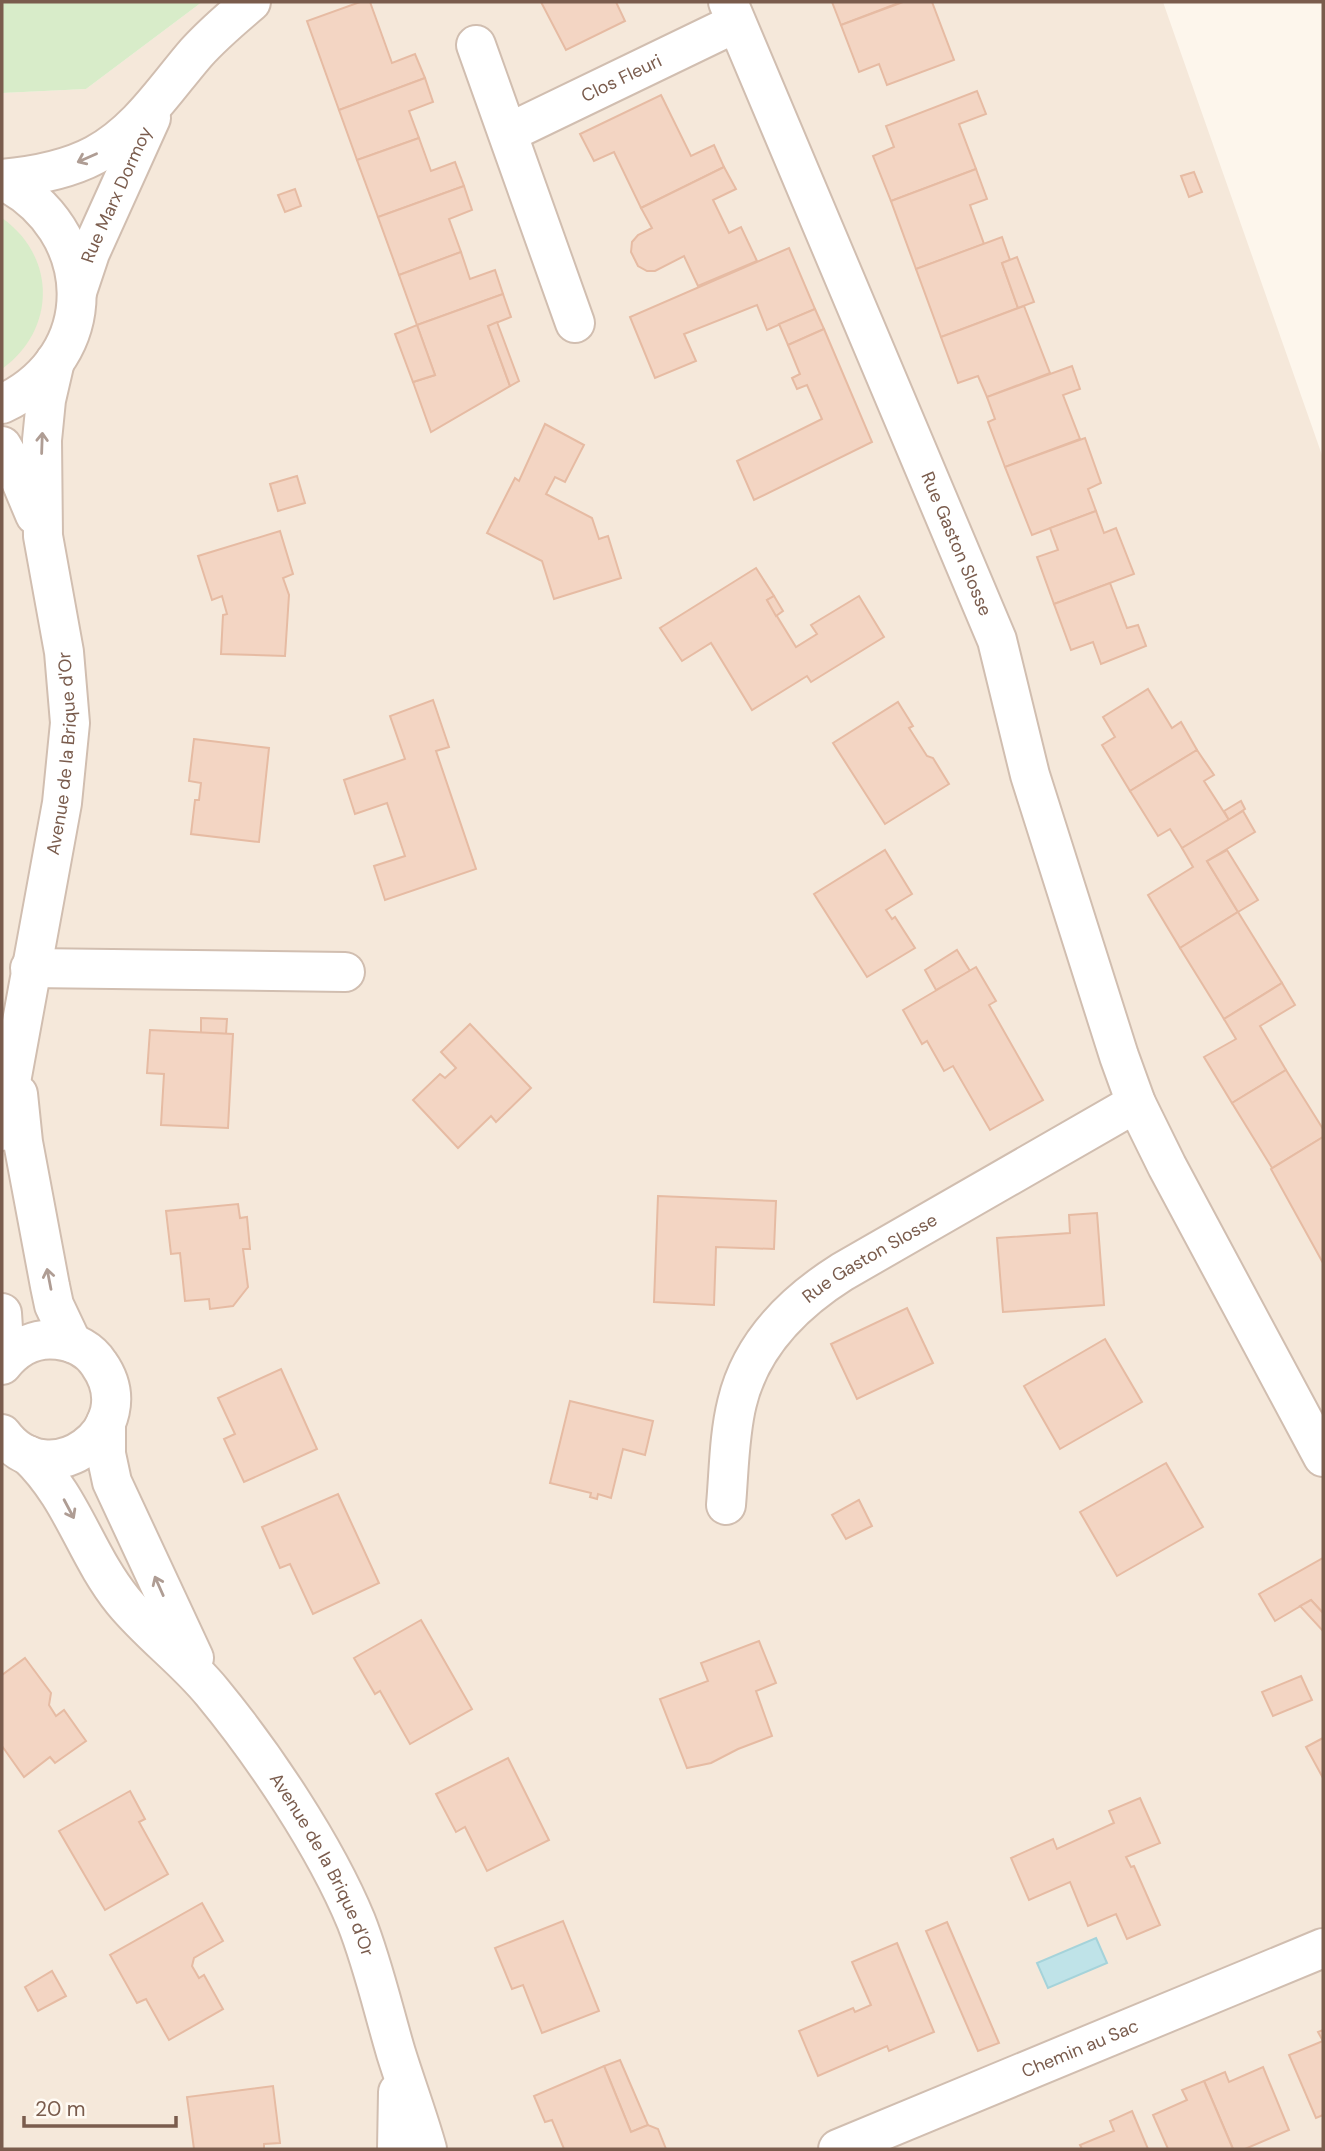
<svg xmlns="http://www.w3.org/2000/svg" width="1325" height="2151" font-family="'DM Sans',sans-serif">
<rect width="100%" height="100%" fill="#fdf6ec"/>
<path fill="#f5e8da" d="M 202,2 L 1163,2 L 1323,458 L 1323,2149 L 2,2149 L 2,93 L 86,89 Z"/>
<g fill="#d8ecc9">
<path d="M 2,2 L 202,2 L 86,89 L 2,93 Z"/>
<path d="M 2,218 C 57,257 56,330 2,369 Z"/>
</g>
<path fill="#bfe3e8" stroke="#a5d3da" stroke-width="2" d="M 1096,1938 L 1107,1963 L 1048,1988 L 1037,1963 Z"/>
<g fill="#f3d5c3" stroke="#e6bba3" stroke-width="2">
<path d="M 360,2 L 370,2 L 392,63 L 415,54 L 425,78 L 339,110 L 307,21 Z"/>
<path d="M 541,2 L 616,2 L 625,21 L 566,50 Z"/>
<path d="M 832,2 L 896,2 L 896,4 L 841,25 Z"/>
<path d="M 903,2 L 932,2 L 954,60 L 887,85 L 879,64 L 859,72 L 841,25 Z"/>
<path d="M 425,78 L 433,102 L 409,111 L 419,138 L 357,160 L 339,110 Z"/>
<path d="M 977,91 L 986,114 L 959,124 L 976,169 L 891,201 L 873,156 L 894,147 L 886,126 Z"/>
<path d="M 661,95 L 691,156 L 714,145 L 724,167 L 641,208 L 614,152 L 594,161 L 580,134 Z"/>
<path d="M 419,138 L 431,171 L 455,162 L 464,186 L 378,217 L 357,160 Z"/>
<path d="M 724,167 L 736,189 L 713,200 L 729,233 L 741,227 L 757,261 L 698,286 L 684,256 L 655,271 L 647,271 L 638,266 L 631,252 L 632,242 L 638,235 L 652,228 L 641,208 Z"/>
<path d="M 976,169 L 987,199 L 970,205 L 984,244 L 916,269 L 891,201 Z"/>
<path d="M 1194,172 L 1202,192 L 1189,197 L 1181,176 Z"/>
<path d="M 464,186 L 472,210 L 449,219 L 461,252 L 399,275 L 378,217 Z"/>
<path d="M 295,189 L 301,206 L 285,212 L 278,195 Z"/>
<path d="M 1002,237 L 1010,260 L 1002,263 L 1018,308 L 941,337 L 916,269 Z"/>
<path d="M 789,248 L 815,309 L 767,330 L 757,305 L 684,334 L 696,361 L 655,378 L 630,317 Z"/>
<path d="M 461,252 L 470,279 L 495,270 L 503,294 L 417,325 L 399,275 Z"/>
<path d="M 1017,257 L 1034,302 L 1018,308 L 1002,263 Z"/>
<path d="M 503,294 L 511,317 L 488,326 L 510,386 L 431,432 L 413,382 L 435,375 L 417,325 Z"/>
<path d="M 1024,306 L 1050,373 L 987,397 L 978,376 L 958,383 L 941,337 Z"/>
<path d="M 815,309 L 824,329 L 788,345 L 779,324 Z"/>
<path d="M 497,322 L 519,381 L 510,386 L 488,326 Z"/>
<path d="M 417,325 L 435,375 L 413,382 L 395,334 Z"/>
<path d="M 824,329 L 872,442 L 754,500 L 737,461 L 822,419 L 807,385 L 797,389 L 792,378 L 800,374 L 788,345 Z"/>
<path d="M 1072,366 L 1080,389 L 1063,395 L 1080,439 L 1005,467 L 988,422 L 995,419 L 987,397 Z"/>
<path d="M 545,424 L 584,445 L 565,482 L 555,477 L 546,494 L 592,518 L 599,539 L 608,536 L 621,578 L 554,599 L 542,561 L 487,533 L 515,478 L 519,481 Z"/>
<path d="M 1085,438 L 1101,483 L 1088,489 L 1096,511 L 1032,535 L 1005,467 Z"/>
<path d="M 297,476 L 305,503 L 278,511 L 270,484 Z"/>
<path d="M 1096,511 L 1104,533 L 1116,528 L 1134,574 L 1054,604 L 1037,557 L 1058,550 L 1050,528 Z"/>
<path d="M 280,531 L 293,574 L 283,578 L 289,595 L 285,656 L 221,654 L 223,615 L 227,614 L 222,596 L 212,600 L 198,556 Z"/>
<path d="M 756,568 L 774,596 L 767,600 L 796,647 L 817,634 L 811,625 L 859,596 L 884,637 L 811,682 L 807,676 L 752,710 L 711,643 L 682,661 L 660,628 Z"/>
<path d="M 1110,583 L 1127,628 L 1138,625 L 1146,646 L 1101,664 L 1093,642 L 1071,650 L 1054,604 Z"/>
<path d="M 774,596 L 783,611 L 776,616 L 767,600 Z"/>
<path d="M 1148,689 L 1172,728 L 1181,722 L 1197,750 L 1130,791 L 1102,745 L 1115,737 L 1103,717 Z"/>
<path d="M 433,700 L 449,747 L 436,751 L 476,869 L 385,900 L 374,866 L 405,856 L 387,803 L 355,814 L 344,780 L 405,759 L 390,716 Z"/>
<path d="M 898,702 L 913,726 L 909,728 L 927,756 L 933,758 L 949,784 L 885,824 L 833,743 Z"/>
<path d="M 194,739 L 269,748 L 259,842 L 191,834 L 195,800 L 199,800 L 201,783 L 189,781 Z"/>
<path d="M 1197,750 L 1214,775 L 1204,781 L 1229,820 L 1182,848 L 1170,829 L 1158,836 L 1130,791 Z"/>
<path d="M 1241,801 L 1245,809 L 1229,820 L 1224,811 Z"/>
<path d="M 1243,811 L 1255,832 L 1207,861 L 1238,912 L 1180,948 L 1148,895 L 1193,867 L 1182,848 Z"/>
<path d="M 885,850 L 912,894 L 886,910 L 892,919 L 895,917 L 915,948 L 867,977 L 814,894 Z"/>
<path d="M 1227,850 L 1258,900 L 1238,912 L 1207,861 Z"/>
<path d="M 1238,912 L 1282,983 L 1224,1019 L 1180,948 Z"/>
<path d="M 957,950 L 970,971 L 936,990 L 925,970 Z"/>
<path d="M 976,967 L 996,1001 L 989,1005 L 1043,1100 L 990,1130 L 953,1066 L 944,1071 L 927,1041 L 922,1044 L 903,1010 Z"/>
<path d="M 1282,983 L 1295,1005 L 1260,1026 L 1286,1070 L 1232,1103 L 1204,1057 L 1236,1039 L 1224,1019 Z"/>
<path d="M 201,1018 L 227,1019 L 226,1034 L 201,1033 Z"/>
<path d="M 470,1024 L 531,1088 L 496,1122 L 491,1116 L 458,1148 L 413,1100 L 440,1074 L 445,1078 L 456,1068 L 441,1052 Z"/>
<path d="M 150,1030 L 233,1034 L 228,1128 L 161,1125 L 164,1074 L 147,1073 Z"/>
<path d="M 1286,1070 L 1323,1129 L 1323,1137 L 1272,1168 L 1232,1103 Z"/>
<path d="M 1323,1137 L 1323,1263 L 1271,1169 Z"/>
<path d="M 658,1196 L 776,1201 L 774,1249 L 716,1247 L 714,1305 L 654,1302 Z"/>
<path d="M 238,1204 L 240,1218 L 247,1217 L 250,1249 L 243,1249 L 248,1287 L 233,1306 L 210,1309 L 209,1299 L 185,1301 L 180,1253 L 171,1254 L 166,1211 Z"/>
<path d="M 1097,1213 L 1104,1305 L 1003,1312 L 997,1238 L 1070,1233 L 1069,1215 Z"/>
<path d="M 907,1308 L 933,1363 L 857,1399 L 831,1344 Z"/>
<path d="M 1105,1339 L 1142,1402 L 1060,1449 L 1024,1386 Z"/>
<path d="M 281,1369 L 317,1449 L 244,1482 L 224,1439 L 235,1434 L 218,1398 Z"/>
<path d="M 570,1401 L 653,1421 L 645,1455 L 623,1449 L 611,1498 L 598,1494 L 597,1499 L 590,1497 L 591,1493 L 550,1483 Z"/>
<path d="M 1166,1463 L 1203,1527 L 1117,1576 L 1080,1512 Z"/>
<path d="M 338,1494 L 379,1583 L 313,1614 L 290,1564 L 280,1568 L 262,1527 Z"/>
<path d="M 859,1500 L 872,1526 L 846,1539 L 832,1515 Z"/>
<path d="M 1323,1558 L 1323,1613 L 1311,1600 L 1275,1621 L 1259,1594 Z"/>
<path d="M 1311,1600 L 1323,1613 L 1323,1631 L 1300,1606 Z"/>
<path d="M 421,1620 L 472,1709 L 410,1744 L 380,1691 L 375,1694 L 354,1658 Z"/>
<path d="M 759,1641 L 776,1683 L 756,1691 L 772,1736 L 738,1749 L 711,1763 L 687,1768 L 660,1699 L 708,1681 L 701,1663 Z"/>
<path d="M 25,1658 L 51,1693 L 49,1705 L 56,1716 L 64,1710 L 86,1741 L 55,1763 L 50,1757 L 24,1777 L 2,1746 L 2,1675 Z"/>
<path d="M 1301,1676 L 1312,1700 L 1273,1716 L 1262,1692 Z"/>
<path d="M 1323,1738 L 1323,1778 L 1306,1747 Z"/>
<path d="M 508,1758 L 549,1840 L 487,1871 L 465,1827 L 456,1832 L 436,1794 Z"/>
<path d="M 130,1791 L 145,1819 L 139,1822 L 168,1874 L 105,1910 L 59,1831 Z"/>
<path d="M 1140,1798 L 1160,1843 L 1126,1857 L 1131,1867 L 1134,1866 L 1160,1925 L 1127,1939 L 1116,1914 L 1088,1926 L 1070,1882 L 1029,1900 L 1011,1858 L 1053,1839 L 1057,1849 L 1114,1823 L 1109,1811 Z"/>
<path d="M 202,1903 L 223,1941 L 194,1958 L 192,1966 L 199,1978 L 204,1975 L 223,2009 L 169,2040 L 146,1999 L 137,2003 L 110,1955 Z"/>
<path d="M 563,1921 L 599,2011 L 542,2033 L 523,1985 L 512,1989 L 495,1948 Z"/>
<path d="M 947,1922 L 999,2043 L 978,2051 L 926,1931 Z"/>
<path d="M 897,1943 L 934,2032 L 889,2051 L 887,2046 L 818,2076 L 799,2031 L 853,2008 L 855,2012 L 871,2005 L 852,1962 Z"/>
<path d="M 52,1971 L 66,1996 L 38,2011 L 25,1987 Z"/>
<path d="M 1323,2030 L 1323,2115 L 1316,2118 L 1289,2055 L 1323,2041 L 1318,2032 Z"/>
<path d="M 620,2060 L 648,2125 L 631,2132 L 604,2066 Z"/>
<path d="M 604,2066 L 631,2132 L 648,2125 L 658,2129 L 666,2149 L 564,2149 L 552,2120 L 545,2122 L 534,2096 Z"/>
<path d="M 1263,2067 L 1289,2130 L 1245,2149 L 1233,2149 L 1204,2081 L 1225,2072 L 1229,2082 Z"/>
<path d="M 1204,2081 L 1233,2149 L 1168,2149 L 1153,2115 L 1187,2100 L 1182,2090 Z"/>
<path d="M 273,2086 L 280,2143 L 264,2144 L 264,2149 L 194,2149 L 187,2097 Z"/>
<path d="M 1132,2111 L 1148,2149 L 1082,2149 L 1080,2145 L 1114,2131 L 1110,2121 Z"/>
</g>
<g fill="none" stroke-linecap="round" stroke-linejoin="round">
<g stroke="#d1beb0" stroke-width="42">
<g id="minor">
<path id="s1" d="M 728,2 L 997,640 L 1030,775 L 1119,1056 L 1136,1103 L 1167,1166 L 1323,1457"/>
<path d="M 476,45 L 575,323"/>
<path id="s2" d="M 508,133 L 736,23"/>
<path d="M 2,179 C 33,176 67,170 95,155 C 138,132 165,89 196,53 C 213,34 232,18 251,2"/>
<path id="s3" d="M 77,292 L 90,253 L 151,118"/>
<path d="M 2,446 L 17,472 L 35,515"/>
<path d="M 30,968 L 345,972"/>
<path d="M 18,1094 L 23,1142 L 50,1286 L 54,1305 L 72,1343"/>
<path id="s4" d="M 2,1131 L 62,803 L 70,723 L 64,652 L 43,536 L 42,440 L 46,400 L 55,361"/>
<path d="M 2,1313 L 5,1360"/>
<path d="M 2,1365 C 16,1347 36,1337 58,1340 C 75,1342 90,1350 99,1364 C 145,1429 49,1498 2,1434"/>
<path d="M 106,1422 L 106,1454 L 112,1482 L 194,1658"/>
<path id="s5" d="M 28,1455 C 73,1498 85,1554 123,1601 C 150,1634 185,1659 212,1692 C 264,1755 325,1846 356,1921 C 373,1964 383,2009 396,2053 C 406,2085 418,2117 427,2149"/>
<path id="s6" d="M 726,1505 C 729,1471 729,1435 737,1403 C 751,1344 793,1303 842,1272 L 1136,1103"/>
<path d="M 397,2149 L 398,2092"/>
<path id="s7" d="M 838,2149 L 1323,1948"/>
</g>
</g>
<g stroke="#d1beb0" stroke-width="42">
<path id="tertiary" d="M 2,180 C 99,229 104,357 2,404"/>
</g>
<use href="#minor" stroke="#fff" stroke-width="38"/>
<use href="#tertiary" stroke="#fff" stroke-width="38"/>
</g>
<defs><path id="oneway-shaft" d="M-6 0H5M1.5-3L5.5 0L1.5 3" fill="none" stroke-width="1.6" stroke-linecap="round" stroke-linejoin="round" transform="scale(1.75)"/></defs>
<g stroke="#af9d94">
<use href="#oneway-shaft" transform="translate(87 158) rotate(156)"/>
<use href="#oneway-shaft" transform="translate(42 443) rotate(-88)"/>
<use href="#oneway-shaft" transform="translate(49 1279) rotate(-101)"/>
<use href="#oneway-shaft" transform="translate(69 1509) rotate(62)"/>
<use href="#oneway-shaft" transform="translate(159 1586) rotate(-114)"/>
</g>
<g text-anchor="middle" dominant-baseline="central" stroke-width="6" stroke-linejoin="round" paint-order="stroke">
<g font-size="18" fill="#7a5c4d" stroke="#fffaf3">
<text stroke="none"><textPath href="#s2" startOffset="126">Clos Fleuri</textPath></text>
<text stroke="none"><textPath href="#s3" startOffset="105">Rue Marx Dormoy</textPath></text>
<text stroke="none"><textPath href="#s1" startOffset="588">Rue Gaston Slosse</textPath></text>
<text stroke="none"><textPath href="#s4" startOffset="383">Avenue de la Brique d'Or</textPath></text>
<text stroke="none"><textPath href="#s6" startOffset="306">Rue Gaston Slosse</textPath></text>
<text stroke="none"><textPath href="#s5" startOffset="508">Avenue de la Brique d'Or</textPath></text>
<text stroke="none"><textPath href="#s7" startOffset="262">Chemin au Sac</textPath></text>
</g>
</g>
<rect width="1325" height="2151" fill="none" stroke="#7a5c4d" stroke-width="7"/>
<path d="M24 2116v10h152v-10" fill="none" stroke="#7a5c4d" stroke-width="3.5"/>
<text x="35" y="2116" font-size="21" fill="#7a5c4d" stroke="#fffaf3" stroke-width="5" paint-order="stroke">20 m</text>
</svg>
